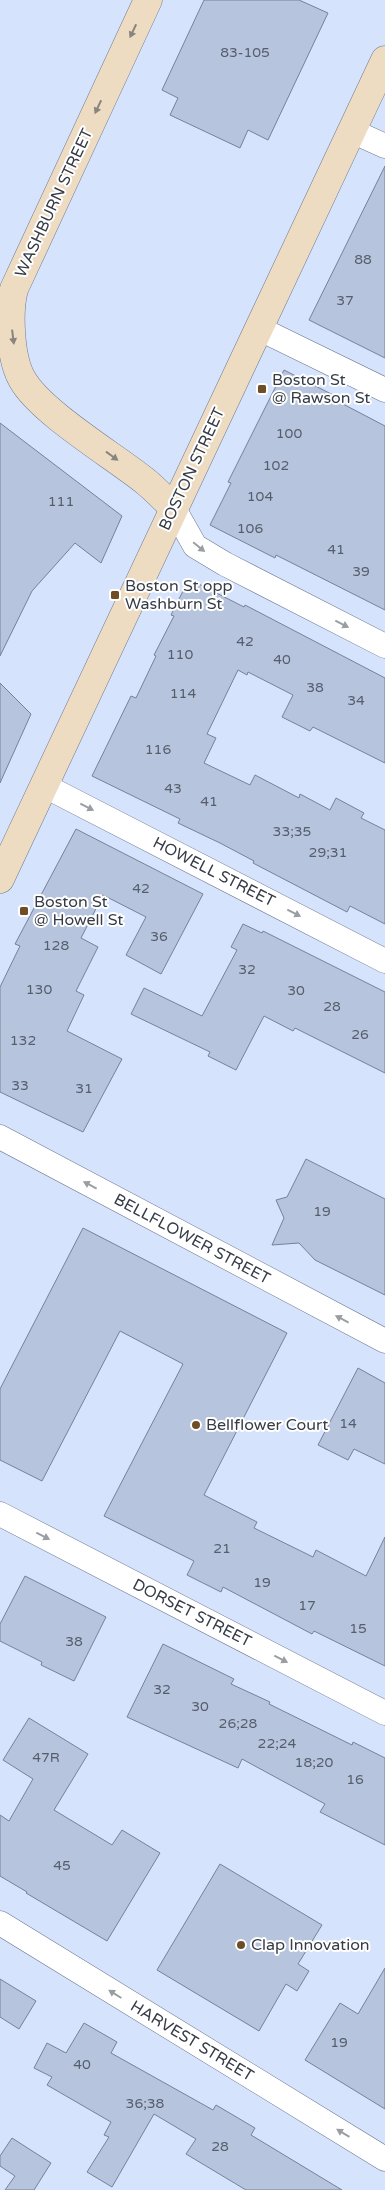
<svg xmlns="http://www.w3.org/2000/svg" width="385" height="2190" font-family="'Varela Round',sans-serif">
<rect width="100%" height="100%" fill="#d5e3fd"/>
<g fill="#b7c4dd" stroke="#758299">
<path d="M 204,0 L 299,0 L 328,13 L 268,140 L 248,130 L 240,148 L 170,115 L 178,98 L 162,90 Z"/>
<path d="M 385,166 L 385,358 L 309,320 Z"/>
<path d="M 284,370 L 345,401 L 343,404 L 385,426 L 385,610 L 276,555 L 275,558 L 210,525 L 231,483 L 228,482 Z"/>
<path d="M 0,423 L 122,516 L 101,563 L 75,543 L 32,591 L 0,656 Z"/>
<path d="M 189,579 L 244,607 L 245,605 L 385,678 L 385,763 L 313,727 L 310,731 L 282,717 L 293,695 L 248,672 L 247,675 L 238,670 L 207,734 L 216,738 L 204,763 L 250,785 L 255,775 L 299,798 L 300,794 L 330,810 L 336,798 L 364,813 L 361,818 L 385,830 L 385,924 L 350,906 L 347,912 L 253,863 L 254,861 L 220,843 L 178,823 L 180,819 L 92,776 L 131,696 L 136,698 L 156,656 L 154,655 L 174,616 L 171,615 Z"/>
<path d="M 0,683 L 31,714 L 0,783 Z"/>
<path d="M 76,829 L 203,894 L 161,974 L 126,955 L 146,917 L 103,895 L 81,938 L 98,947 L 76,991 L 84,995 L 67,1031 L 122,1059 L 83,1132 L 0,1092 L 0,987 L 20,946 L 15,944 Z"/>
<path d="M 243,924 L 262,933 L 263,931 L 385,992 L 385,1073 L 295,1028 L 293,1031 L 264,1016 L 236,1070 L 208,1056 L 210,1052 L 131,1014 L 144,988 L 202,1016 L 237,950 L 231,947 Z"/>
<path d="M 306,1159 L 385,1199 L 385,1295 L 315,1260 L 299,1243 L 272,1245 L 284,1218 L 276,1200 L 287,1197 Z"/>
<path d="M 83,1228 L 287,1333 L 204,1495 L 257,1522 L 254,1528 L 313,1557 L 316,1550 L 366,1576 L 385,1537 L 385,1666 L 314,1631 L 312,1634 L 223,1587 L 221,1592 L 187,1575 L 194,1561 L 104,1516 L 183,1364 L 120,1331 L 42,1481 L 0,1460 L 0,1389 Z"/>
<path d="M 358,1368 L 385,1383 L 385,1464 L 354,1449 L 348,1460 L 318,1445 Z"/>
<path d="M 25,1576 L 106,1617 L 74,1681 L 41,1665 L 42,1662 L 0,1641 L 0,1624 Z"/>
<path d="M 163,1644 L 234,1679 L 231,1684 L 270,1702 L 269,1704 L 352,1745 L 353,1742 L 385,1758 L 385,1845 L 320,1812 L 325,1804 L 242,1759 L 238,1768 L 127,1717 Z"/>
<path d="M 29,1718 L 88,1754 L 54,1810 L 112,1845 L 122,1830 L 160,1853 L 107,1941 L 26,1893 L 27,1892 L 0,1876 L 0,1815 L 9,1821 L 33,1779 L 3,1760 Z"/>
<path d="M 220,1864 L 322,1925 L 298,1964 L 309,1971 L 297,1991 L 286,1984 L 259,2031 L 157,1970 Z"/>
<path d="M 385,1968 L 385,2109 L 305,2060 L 340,2003 L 358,2014 Z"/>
<path d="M 0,1979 L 36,2001 L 19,2029 L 0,2017 Z"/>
<path d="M 84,2023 L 117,2042 L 111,2053 L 213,2110 L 216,2105 L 255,2128 L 251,2135 L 342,2190 L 246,2190 L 186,2154 L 196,2139 L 154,2114 L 112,2187 L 87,2172 L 109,2137 L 104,2135 L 111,2122 L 47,2085 L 52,2077 L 34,2068 L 47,2043 L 66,2053 Z"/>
<path d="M 12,2138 L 51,2163 L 34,2190 L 5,2190 L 15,2176 L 0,2166 L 0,2156 Z"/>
</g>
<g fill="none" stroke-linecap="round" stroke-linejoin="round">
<g stroke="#6d7990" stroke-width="25">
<g id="street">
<path d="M 352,131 L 385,146"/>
<path d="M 260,329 L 385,390"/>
<path d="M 173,507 L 195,546 L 225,564 L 385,646"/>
<path d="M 43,785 L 385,961"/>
<path d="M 0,1137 L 385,1341"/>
<path d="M 0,1514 L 385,1713"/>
<path d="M 0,1923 L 385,2159"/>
</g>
</g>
<g stroke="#6d7990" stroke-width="29">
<g id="secondary">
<path d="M 148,0 L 14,289 C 8,312 10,358 22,379 C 40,412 114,456 145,481 C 155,489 164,499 173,507"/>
<path d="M 0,879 L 385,60"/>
</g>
</g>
<use href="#street" stroke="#fff" stroke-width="24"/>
<use href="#secondary" stroke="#eedcc2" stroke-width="28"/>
</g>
<defs><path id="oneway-solid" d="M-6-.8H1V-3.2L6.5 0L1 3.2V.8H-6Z" transform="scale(1.25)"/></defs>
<g fill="#89847e">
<use href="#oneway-solid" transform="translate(133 31) rotate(115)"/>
<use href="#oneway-solid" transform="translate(98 107) rotate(115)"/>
<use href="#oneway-solid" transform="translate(13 337) rotate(83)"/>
<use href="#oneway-solid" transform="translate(112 456) rotate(36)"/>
</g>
<g fill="#9a9ea2">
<use href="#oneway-solid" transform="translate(199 547) rotate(39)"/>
<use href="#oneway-solid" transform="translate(342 624) rotate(27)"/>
<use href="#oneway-solid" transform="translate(87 807) rotate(27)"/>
<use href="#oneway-solid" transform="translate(294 913) rotate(27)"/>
<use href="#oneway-solid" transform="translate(90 1185) rotate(-152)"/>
<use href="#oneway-solid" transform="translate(342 1319) rotate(-152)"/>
<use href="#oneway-solid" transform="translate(43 1536) rotate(27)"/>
<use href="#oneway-solid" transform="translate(281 1659) rotate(27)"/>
<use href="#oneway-solid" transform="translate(115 1994) rotate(-148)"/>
<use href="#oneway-solid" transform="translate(343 2133) rotate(-149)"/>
</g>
<g fill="#6f4e25" stroke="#fff" stroke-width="2">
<rect x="257" y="384" width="10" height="10" rx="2.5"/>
<rect x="110" y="590" width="10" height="10" rx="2.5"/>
<rect x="19" y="906" width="10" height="10" rx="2.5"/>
<circle cx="196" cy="1425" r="5"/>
<circle cx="241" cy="1945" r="5"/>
</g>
<g text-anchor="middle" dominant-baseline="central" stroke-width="4" stroke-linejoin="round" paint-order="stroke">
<g font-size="14" fill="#565e6c">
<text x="245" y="52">83-105</text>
<text x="363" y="259">88</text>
<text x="345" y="300">37</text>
<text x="289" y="433">100</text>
<text x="276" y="465">102</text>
<text x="260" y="496">104</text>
<text x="61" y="501">111</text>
<text x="250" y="528">106</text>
<text x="336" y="549">41</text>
<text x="361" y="571">39</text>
<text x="245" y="641">42</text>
<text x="180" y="654">110</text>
<text x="282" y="659">40</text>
<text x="315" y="687">38</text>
<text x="183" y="693">114</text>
<text x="356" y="700">34</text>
<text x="158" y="749">116</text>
<text x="173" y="788">43</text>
<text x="209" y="801">41</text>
<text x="292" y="831">33;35</text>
<text x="328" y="852">29;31</text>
<text x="141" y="888">42</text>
<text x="159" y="936">36</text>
<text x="56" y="945">128</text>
<text x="247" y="969">32</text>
<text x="39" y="989">130</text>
<text x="296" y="990">30</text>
<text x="332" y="1006">28</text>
<text x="360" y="1034">26</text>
<text x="23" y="1040">132</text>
<text x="20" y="1085">33</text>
<text x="84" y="1088">31</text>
<text x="322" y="1211">19</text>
<text x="348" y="1423">14</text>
<text x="222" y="1548">21</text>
<text x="262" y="1582">19</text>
<text x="307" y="1605">17</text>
<text x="358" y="1628">15</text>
<text x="74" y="1641">38</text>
<text x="162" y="1689">32</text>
<text x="200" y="1706">30</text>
<text x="238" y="1723">26;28</text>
<text x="277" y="1743">22;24</text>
<text x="46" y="1757">47R</text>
<text x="314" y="1762">18;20</text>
<text x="355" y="1779">16</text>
<text x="62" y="1865">45</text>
<text x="339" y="2042">19</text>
<text x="82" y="2064">40</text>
<text x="145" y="2103">36;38</text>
<text x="220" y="2146">28</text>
</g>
<g font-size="16" fill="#363c46" stroke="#fff">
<text transform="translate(54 203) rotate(-65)">WASHBURN STREET</text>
<text transform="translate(192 469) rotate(-65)">BOSTON STREET</text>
<text transform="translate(214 872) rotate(27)">HOWELL STREET</text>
<text transform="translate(192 1239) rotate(28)">BELLFLOWER STREET</text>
<text transform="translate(192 1613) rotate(27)">DORSET STREET</text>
<text transform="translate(192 2041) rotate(31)">HARVEST STREET</text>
</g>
<g font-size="16" fill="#363c46" stroke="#fff" text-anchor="start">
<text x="272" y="380">Boston St<tspan x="272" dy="18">@ Rawson St</tspan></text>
<text x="125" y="586">Boston St opp<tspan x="125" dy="18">Washburn St</tspan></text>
<text x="34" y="902">Boston St<tspan x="34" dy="18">@ Howell St</tspan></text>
<text x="206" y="1425">Bellflower Court</text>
<text x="251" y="1945">Clap Innovation</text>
</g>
</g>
</svg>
